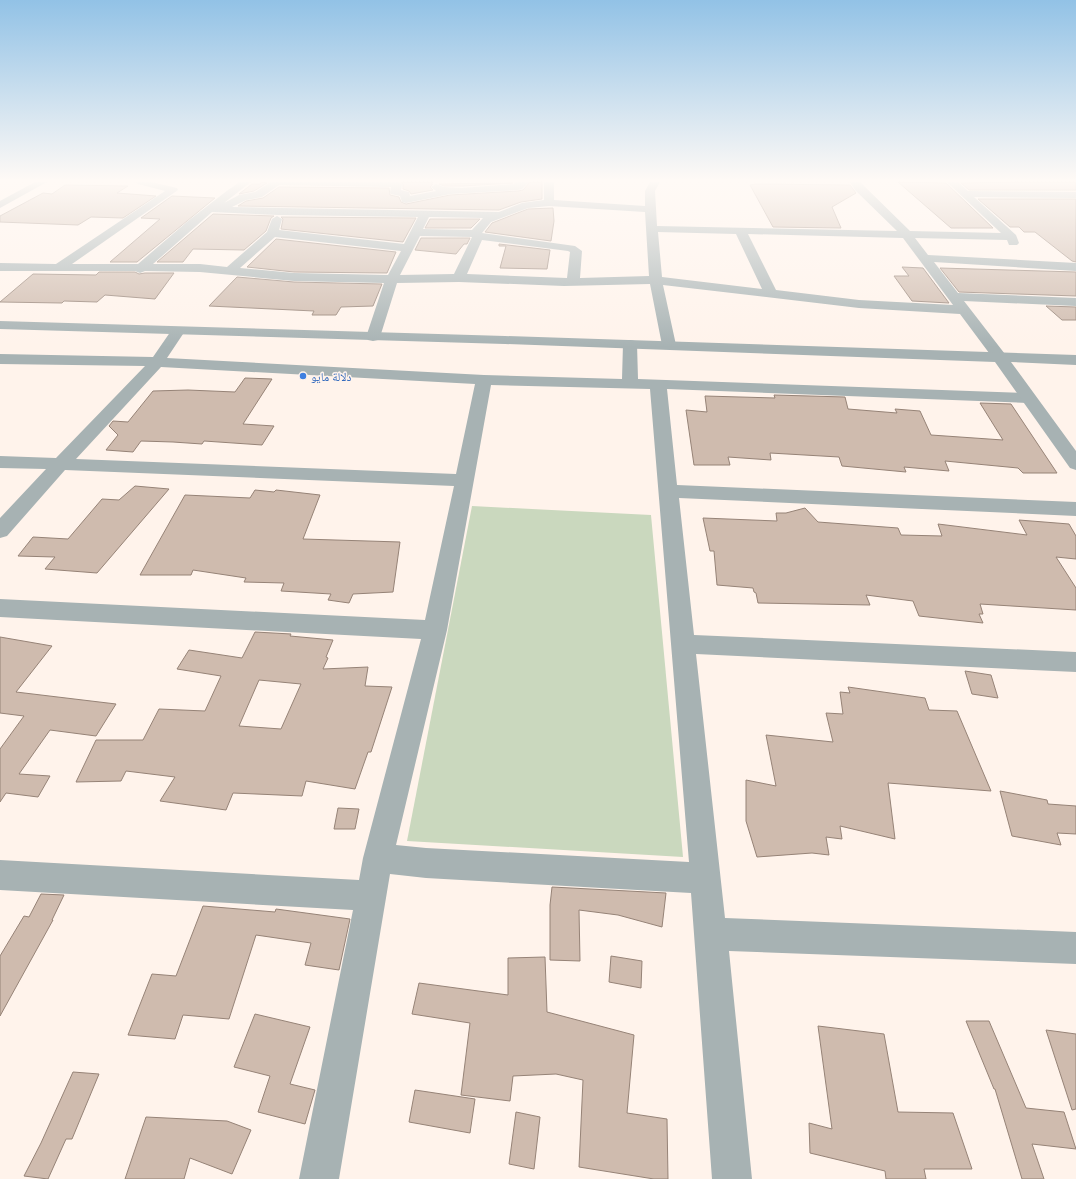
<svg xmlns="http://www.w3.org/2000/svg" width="1076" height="1179" font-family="'Noto Serif','Noto Naskh Arabic',serif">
<rect width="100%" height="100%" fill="#fff3eb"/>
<path fill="#cad8be" d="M 472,506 L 651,515 L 683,857 L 407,841 Z"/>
<g fill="#cfbbae" stroke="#968377" fill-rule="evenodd">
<path d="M 262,182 L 267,183 L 254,191 L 239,194 L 252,184 L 260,184 Z"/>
<path d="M 401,182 L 433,182 L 431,184 L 433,184 L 430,187 L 433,190 L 411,194 L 409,191 L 403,189 L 403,184 Z"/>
<path d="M 530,182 L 542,182 L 542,199 L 521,202 L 499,210 L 238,206 L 246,201 L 263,198 L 279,187 L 389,188 L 390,195 L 399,197 L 401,202 L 406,204 L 450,195 L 518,191 L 523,190 Z"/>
<path d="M 898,182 L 946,183 L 993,228 L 951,228 Z"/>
<path d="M 1019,182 L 1076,182 L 1076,190 L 969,190 L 961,183 Z"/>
<path d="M 513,183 L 462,186 L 444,186 L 439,184 Z"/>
<path d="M 756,184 L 850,185 L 856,193 L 832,207 L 841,228 L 773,227 L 750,185 Z"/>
<path d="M 65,185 L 128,186 L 117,193 L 156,196 L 123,218 L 91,217 L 78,225 L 0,222 L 0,216 L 43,193 L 52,194 Z"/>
<path d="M 172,196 L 215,198 L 137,262 L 110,262 L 160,219 L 141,218 Z"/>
<path d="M 978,199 L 1076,199 L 1076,262 L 1072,261 L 1035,232 L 1024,232 L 1019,227 L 1010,227 Z"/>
<path d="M 553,208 L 554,221 L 551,241 L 485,232 L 492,223 L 528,209 Z"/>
<path d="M 213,214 L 274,216 L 271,218 L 266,231 L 244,250 L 193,249 L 183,262 L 157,262 Z"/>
<path d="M 281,217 L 416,218 L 403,242 L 281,229 L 283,219 Z"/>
<path d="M 430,219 L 480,219 L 471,228 L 425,228 Z"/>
<path d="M 421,238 L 470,238 L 467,244 L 464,244 L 456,254 L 415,250 Z"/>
<path d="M 276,239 L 396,252 L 387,273 L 294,272 L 247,267 Z"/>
<path d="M 499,244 L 550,250 L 547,269 L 500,268 L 506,246 L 499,246 Z"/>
<path d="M 902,267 L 923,268 L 949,303 L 912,301 L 894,276 L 909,276 Z"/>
<path d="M 940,268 L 1076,272 L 1076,296 L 959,292 Z"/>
<path d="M 99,272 L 135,272 L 139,274 L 145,273 L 174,273 L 155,299 L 105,295 L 97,302 L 64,301 L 62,303 L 0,302 L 33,274 L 96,275 Z"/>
<path d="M 237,277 L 294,282 L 382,284 L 373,306 L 341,307 L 336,315 L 312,315 L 314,311 L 209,306 Z"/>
<path d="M 1046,306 L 1076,307 L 1076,320 L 1062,320 Z"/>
<path d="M 245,378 L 272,379 L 243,424 L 274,426 L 262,445 L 204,441 L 202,444 L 173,442 L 141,441 L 133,452 L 106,450 L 118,435 L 109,426 L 113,421 L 128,422 L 153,391 L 188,390 L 235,392 Z"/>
<path d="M 774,395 L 845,397 L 848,409 L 897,413 L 895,409 L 920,411 L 931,435 L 1003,440 L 980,403 L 1011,404 L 1057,473 L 1023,473 L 1018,468 L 945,461 L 949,471 L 904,467 L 906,472 L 842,466 L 839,457 L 770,453 L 771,460 L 728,457 L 730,465 L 694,465 L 686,410 L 707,412 L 705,396 L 775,398 Z"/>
<path d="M 135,486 L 169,489 L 97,573 L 45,569 L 55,557 L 18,556 L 33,537 L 68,539 L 102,499 L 119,500 Z"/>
<path d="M 255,490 L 274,492 L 276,490 L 320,495 L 303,539 L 400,542 L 393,592 L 353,594 L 349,603 L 328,600 L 331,594 L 281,591 L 284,583 L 244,582 L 246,578 L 193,570 L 191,575 L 140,575 L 185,495 L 250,498 Z"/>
<path d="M 805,508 L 818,522 L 898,528 L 901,535 L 942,536 L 938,524 L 1027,535 L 1019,520 L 1069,524 L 1076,536 L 1076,559 L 1056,557 L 1076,588 L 1076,610 L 980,604 L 983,614 L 979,614 L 983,623 L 919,616 L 913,601 L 866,595 L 870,605 L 758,603 L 756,593 L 754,592 L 753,588 L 717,585 L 714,551 L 710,551 L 703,518 L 777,521 L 776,513 L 786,513 Z"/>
<path d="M 255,632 L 291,634 L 290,636 L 333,640 L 326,657 L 328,658 L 323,669 L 368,667 L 365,686 L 392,687 L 371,752 L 368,752 L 355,789 L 306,781 L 302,796 L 233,793 L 226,810 L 160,801 L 175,777 L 126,771 L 121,781 L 76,782 L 96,740 L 143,740 L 159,709 L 205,711 L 221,676 L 177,669 L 189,650 L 242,658 ZM 259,680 L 301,684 L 281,729 L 239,726 Z"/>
<path d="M 0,637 L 52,646 L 16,692 L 116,704 L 96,736 L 50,730 L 19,774 L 50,776 L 38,797 L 6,793 L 0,802 L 0,749 L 24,716 L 0,713 Z"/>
<path d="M 965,671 L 991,675 L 998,698 L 972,694 Z"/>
<path d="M 848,687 L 925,698 L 929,710 L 957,711 L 991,791 L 888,783 L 895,839 L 840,826 L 842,839 L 826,837 L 829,855 L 812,853 L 757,857 L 746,821 L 746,780 L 776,786 L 766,735 L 833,742 L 826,713 L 843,714 L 840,692 L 850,693 Z"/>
<path d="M 1000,791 L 1047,800 L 1048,804 L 1076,806 L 1076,834 L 1057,833 L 1061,845 L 1012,836 Z"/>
<path d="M 338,808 L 359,809 L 355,829 L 334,829 Z"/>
<path d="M 552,887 L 666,893 L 662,927 L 618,915 L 579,910 L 580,961 L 550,960 L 550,905 Z"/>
<path d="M 41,894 L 64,895 L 52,920 L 53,920 L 0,1016 L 0,956 L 24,916 L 29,917 Z"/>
<path d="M 203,906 L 275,912 L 276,909 L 350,919 L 339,970 L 305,965 L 311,943 L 256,935 L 229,1019 L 183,1015 L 175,1039 L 128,1035 L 152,974 L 176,976 Z"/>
<path d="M 611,956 L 642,961 L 641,988 L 609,982 Z"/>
<path d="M 545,957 L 547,1012 L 634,1035 L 627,1113 L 667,1119 L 668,1179 L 654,1179 L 579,1167 L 583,1080 L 556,1074 L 513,1076 L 510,1101 L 461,1095 L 470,1023 L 412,1014 L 419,983 L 508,995 L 508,958 Z"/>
<path d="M 255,1014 L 310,1027 L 290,1084 L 315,1090 L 305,1124 L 258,1112 L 270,1076 L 234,1067 Z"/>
<path d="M 966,1021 L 989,1021 L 1026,1108 L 1064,1112 L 1076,1149 L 1032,1144 L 1044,1179 L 1022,1179 L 995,1089 L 994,1089 Z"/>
<path d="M 818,1026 L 884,1034 L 898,1112 L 953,1113 L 972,1169 L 924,1169 L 926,1179 L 886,1179 L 885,1171 L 810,1153 L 809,1123 L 832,1129 Z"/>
<path d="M 1046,1030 L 1076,1034 L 1076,1109 L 1072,1110 Z"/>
<path d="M 73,1072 L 99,1074 L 72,1139 L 66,1139 L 48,1179 L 24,1176 L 41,1143 Z"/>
<path d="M 415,1090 L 475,1099 L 470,1133 L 409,1122 Z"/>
<path d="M 516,1112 L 540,1117 L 534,1169 L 509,1164 Z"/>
<path d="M 146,1117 L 227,1121 L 251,1130 L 232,1174 L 190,1158 L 184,1179 L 125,1179 Z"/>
</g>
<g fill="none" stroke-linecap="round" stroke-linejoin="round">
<g fill="#a7b2b3" fill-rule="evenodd">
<path d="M 35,182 L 47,182 L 0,208 L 0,201 Z"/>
<path d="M 136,182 L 151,182 L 177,188 L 178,190 L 72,264 L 138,264 L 188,221 L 228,190 L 240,182 L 251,182 L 224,203 L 239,195 L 255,192 L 271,182 L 399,182 L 402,184 L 401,190 L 409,192 L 410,196 L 436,191 L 431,187 L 436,184 L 444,187 L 462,188 L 514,184 L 516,182 L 529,182 L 522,189 L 518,190 L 450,194 L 406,203 L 402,202 L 400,196 L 391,194 L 390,192 L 391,187 L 279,185 L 262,197 L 246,200 L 232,207 L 499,212 L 522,203 L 544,200 L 544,182 L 554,182 L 554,200 L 645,206 L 645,191 L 650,182 L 660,182 L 655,191 L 657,226 L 897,231 L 855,190 L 850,182 L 860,182 L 910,231 L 1001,233 L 947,182 L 958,182 L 968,191 L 1076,192 L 1076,198 L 974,197 L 1016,235 L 1019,243 L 1017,245 L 1009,245 L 1007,240 L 915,238 L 928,255 L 1076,263 L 1076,271 L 934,262 L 958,293 L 1076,298 L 1076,306 L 964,301 L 1008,358 L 1005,361 L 1000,363 L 995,361 L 960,314 L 859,308 L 663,285 L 676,345 L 674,348 L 669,349 L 664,348 L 662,345 L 650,284 L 564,286 L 459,282 L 397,283 L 380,337 L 378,340 L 373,341 L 368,340 L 366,337 L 384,283 L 294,281 L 200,272 L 145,271 L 140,273 L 135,271 L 0,271 L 0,263 L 56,264 L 165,191 L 138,184 ZM 549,206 L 645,212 L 649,276 L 580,278 L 582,251 L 575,246 L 482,233 L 491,222 L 528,208 ZM 212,212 L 279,215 L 418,217 L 404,244 L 279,230 L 282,219 L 277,216 L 272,219 L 267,232 L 227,267 L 200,264 L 153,264 ZM 429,217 L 483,218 L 472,230 L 423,229 ZM 658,232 L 736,234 L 762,289 L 662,277 ZM 748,234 L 903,238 L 953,305 L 859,300 L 776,290 ZM 420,236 L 472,237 L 454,274 L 400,275 ZM 275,237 L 401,251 L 388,275 L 294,273 L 240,268 ZM 482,240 L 568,251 L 570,252 L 567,278 L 467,274 Z"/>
<path d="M 178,327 L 183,328 L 185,331 L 167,358 L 484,375 L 622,379 L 623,344 L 625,341 L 630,340 L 635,341 L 637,344 L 638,379 L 1028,393 L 1034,395 L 1036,398 L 1034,401 L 1028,403 L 667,389 L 677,485 L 1076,502 L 1076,516 L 679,498 L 694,635 L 1076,652 L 1076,672 L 696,654 L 725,918 L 1076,932 L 1076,964 L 729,951 L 752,1179 L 712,1179 L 691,893 L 426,878 L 390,874 L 339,1179 L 299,1179 L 353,910 L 0,890 L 0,860 L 359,880 L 363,858 L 421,639 L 0,617 L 0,599 L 425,620 L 454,486 L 65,470 L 7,536 L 0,538 L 0,518 L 46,469 L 0,468 L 0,456 L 56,458 L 145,366 L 0,364 L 0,354 L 153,357 L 173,328 ZM 161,367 L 475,384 L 456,474 L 76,459 ZM 491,385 L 650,389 L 689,862 L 426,848 L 396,845 L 447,630 Z"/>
</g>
<path fill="#a7b2b3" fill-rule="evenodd" d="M 0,321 L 505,336 L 1076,355 L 1076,365 L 1011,362 L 1076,451 L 1076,470 L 1070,468 L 995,362 L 505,344 L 0,329 Z"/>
</g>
<linearGradient id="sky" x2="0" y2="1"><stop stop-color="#92c2e6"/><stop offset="0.52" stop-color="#fffaf6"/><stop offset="1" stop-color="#fffaf6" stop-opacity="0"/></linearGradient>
<rect width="1076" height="347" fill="url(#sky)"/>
<circle fill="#3f7fe0" stroke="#fff3eb" stroke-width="1.5" cx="303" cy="376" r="4"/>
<g text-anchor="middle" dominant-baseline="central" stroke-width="3" stroke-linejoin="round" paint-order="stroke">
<g font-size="12" fill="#366cbe" stroke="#fff3eb" text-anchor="start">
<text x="311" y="376">دلالة مايو</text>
</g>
</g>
</svg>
